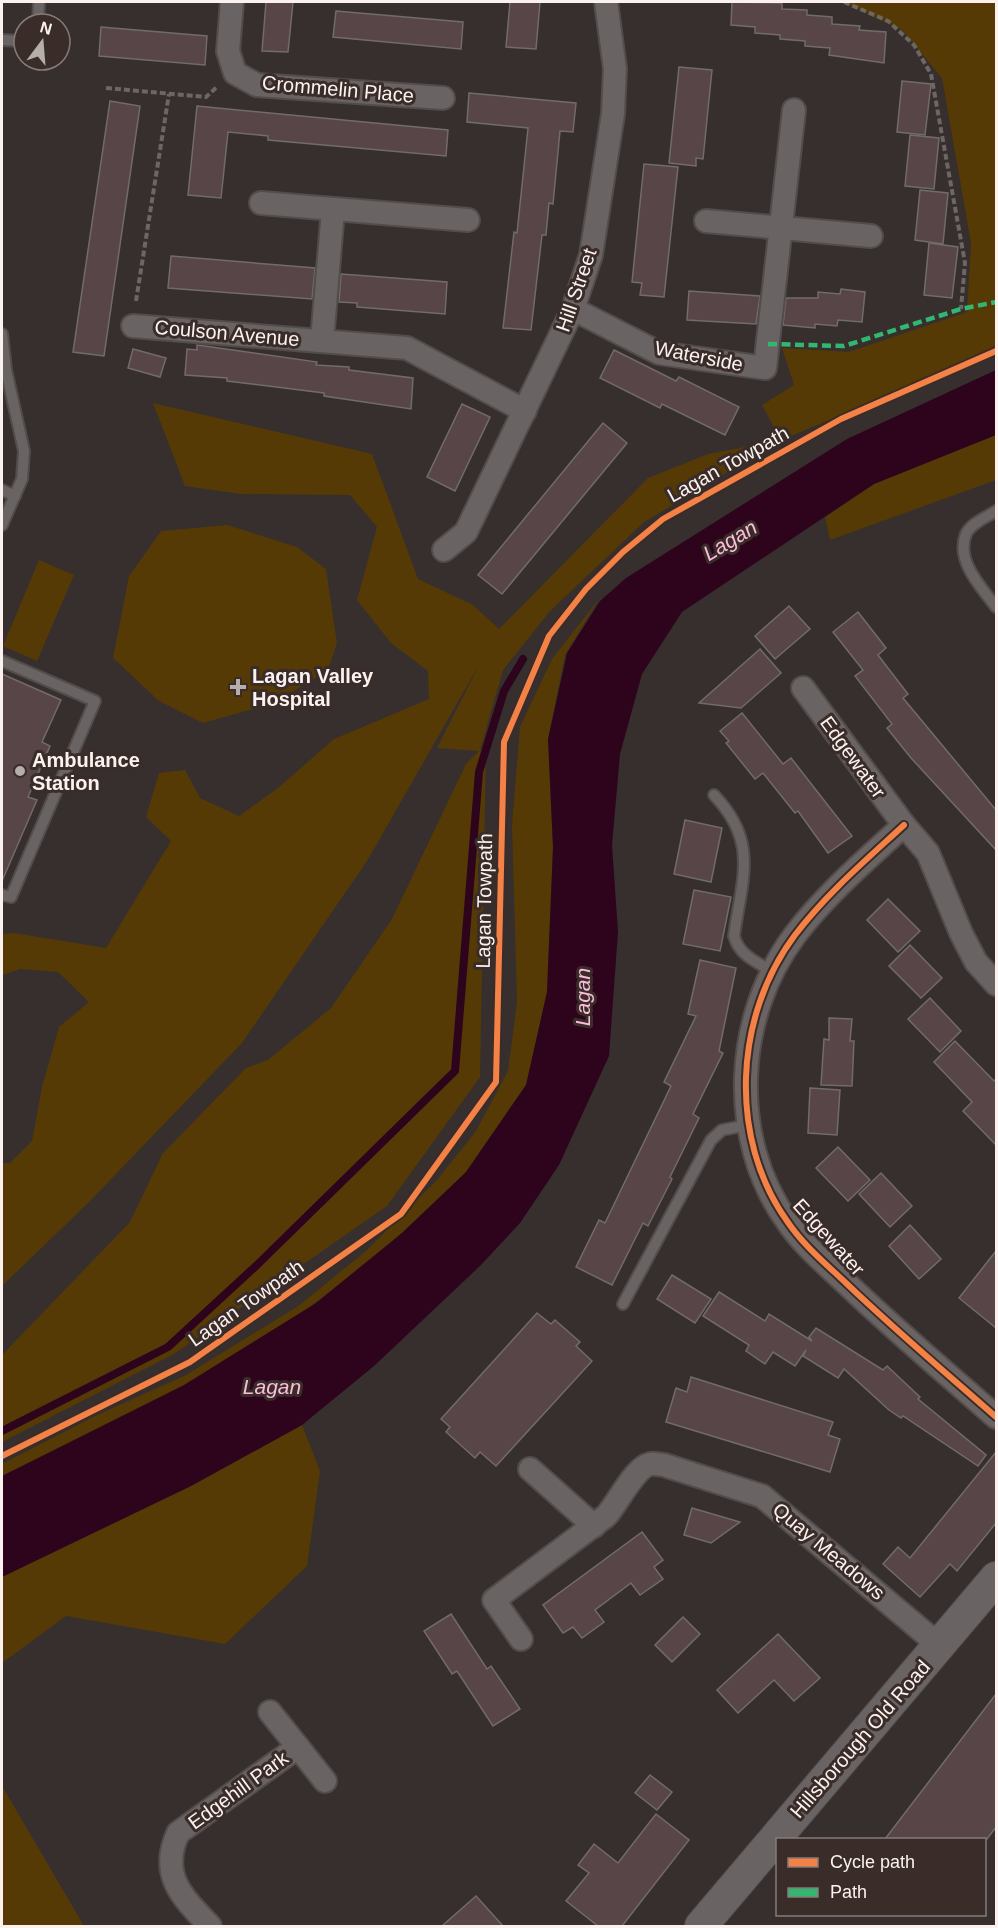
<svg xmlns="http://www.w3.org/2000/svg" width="998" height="1928" font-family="Arial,sans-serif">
<rect width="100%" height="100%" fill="#362f2d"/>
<g fill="#553a06">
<path d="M 842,2 L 996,2 L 996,346 L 935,376 L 781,440 L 644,522 L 550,611 L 503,670 L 480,750 L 486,746 L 480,1077 L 387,1206 L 174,1354 L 2,1442 L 2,1355 L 130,1222 L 163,1153 L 246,1068 L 268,1060 L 331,1008 L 392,919 L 466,764 L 479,751 L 437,748 L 479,665 L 367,861 L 242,1043 L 89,1202 L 2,1286 L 2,1163 L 10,1163 L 32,1141 L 42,1087 L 59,1027 L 89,1002 L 58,972 L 20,969 L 2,975 L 2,934 L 14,933 L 106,948 L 171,841 L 146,817 L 159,773 L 185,770 L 200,798 L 239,816 L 278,788 L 334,739 L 429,699 L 428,671 L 391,643 L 357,600 L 377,527 L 350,495 L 241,494 L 185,486 L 153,403 L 372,454 L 418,579 L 473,605 L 499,629 L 648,478 L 708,454 L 781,440 L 762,405 L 794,385 L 782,348 L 849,352 L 967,312 L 971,243 L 942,78 L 902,30 Z"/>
<path d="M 996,435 L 996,480 L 830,540 L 825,517 L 874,484 Z"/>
<path d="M 227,525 L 297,547 L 326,569 L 337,643 L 328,670 L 274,703 L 203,723 L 159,701 L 113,658 L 129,576 L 161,531 Z"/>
<path d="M 39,560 L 74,575 L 37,661 L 3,646 Z"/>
<path d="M 599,599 L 565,655 L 548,739 L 553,847 L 547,992 L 526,1085 L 463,1176 L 382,1251 L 270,1338 L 133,1413 L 2,1476 L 2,1464 L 95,1416 L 186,1375 L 297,1307 L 366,1251 L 437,1180 L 476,1131 L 508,1071 L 517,1001 L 512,825 L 520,727 L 552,659 Z"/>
<path d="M 302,1425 L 320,1471 L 307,1566 L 225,1644 L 66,1616 L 2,1663 L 2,1577 L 191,1486 Z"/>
<path d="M 2,1786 L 84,1926 L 2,1926 Z"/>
</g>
<path fill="#2d041c" d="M 996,370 L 996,435 L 874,484 L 682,612 L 642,674 L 620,754 L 612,845 L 618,932 L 609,1056 L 559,1165 L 520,1223 L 481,1265 L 374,1366 L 302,1425 L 191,1486 L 2,1577 L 2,1476 L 184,1385 L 316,1303 L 402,1233 L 466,1172 L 526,1085 L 547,992 L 553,847 L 548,739 L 567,653 L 600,601 L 626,578 L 847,439 Z"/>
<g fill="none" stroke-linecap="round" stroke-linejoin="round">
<path stroke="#2d041c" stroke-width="8" d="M 2,1431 L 168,1347 L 257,1265 L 455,1071 L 479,772 L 504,691 L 523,659"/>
</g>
<g fill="#584547" stroke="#716b6a" stroke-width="1.5">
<path d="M 266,2 L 293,2 L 288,52 L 262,51 Z"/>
<path d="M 510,2 L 540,2 L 536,49 L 506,47 Z"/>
<path d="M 732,2 L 782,3 L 782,9 L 807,10 L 807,15 L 832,17 L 832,24 L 860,26 L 859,30 L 886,32 L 884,63 L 829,55 L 830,48 L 805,46 L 805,41 L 780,39 L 780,35 L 755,33 L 755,27 L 731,25 Z"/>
<path d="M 336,11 L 463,22 L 461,49 L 333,37 Z"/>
<path d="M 101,27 L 207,36 L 205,65 L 99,56 Z"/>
<path d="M 679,67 L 712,70 L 703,159 L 696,158 L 696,166 L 669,163 Z"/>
<path d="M 902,81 L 931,84 L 925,135 L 897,132 Z"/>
<path d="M 469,93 L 576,103 L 573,132 L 560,131 L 553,204 L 549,203 L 546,235 L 542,235 L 531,330 L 503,328 L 514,232 L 517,233 L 528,128 L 467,122 Z"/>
<path d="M 110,101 L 140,106 L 104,356 L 73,352 Z"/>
<path d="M 197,106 L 448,130 L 446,156 L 268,140 L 268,136 L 228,132 L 221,198 L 188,195 Z"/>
<path d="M 910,135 L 939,138 L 934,189 L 905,186 Z"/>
<path d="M 644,164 L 678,167 L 664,297 L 640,295 L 642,283 L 632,282 Z"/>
<path d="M 920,190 L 948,193 L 943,244 L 915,240 Z"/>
<path d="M 929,243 L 958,247 L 952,298 L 924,295 Z"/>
<path d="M 171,256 L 315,268 L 312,299 L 168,288 Z"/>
<path d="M 341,274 L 447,282 L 445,314 L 357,307 L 357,303 L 339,302 Z"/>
<path d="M 841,289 L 865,292 L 862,322 L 838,320 L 837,326 L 815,324 L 815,328 L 783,325 L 786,298 L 818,298 L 818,292 L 840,294 Z"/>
<path d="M 689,291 L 760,296 L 756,324 L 687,320 Z"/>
<path d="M 197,345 L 317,362 L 316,365 L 349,367 L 349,370 L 413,378 L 411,409 L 324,396 L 324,393 L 227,381 L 227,378 L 185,375 L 187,349 L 197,350 Z"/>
<path d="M 133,349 L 166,358 L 160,377 L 128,368 Z"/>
<path d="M 614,350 L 676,381 L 679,377 L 739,407 L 725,435 L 662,404 L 660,408 L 600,378 Z"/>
<path d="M 462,404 L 490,417 L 455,491 L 427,477 Z"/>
<path d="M 603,423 L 627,443 L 502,594 L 478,575 Z"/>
<path d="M 789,606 L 810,629 L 775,659 L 755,636 Z"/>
<path d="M 858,612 L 886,648 L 878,655 L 908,694 L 903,698 L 996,810 L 996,850 L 911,758 L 887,728 L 892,724 L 855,676 L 863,670 L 833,632 Z"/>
<path d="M 760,649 L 781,673 L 741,708 L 699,703 Z"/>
<path d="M 2,674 L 61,700 L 42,742 L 50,746 L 28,797 L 37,800 L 2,881 Z"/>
<path d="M 742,713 L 783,764 L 791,758 L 852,836 L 828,853 L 798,811 L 795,813 L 763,773 L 755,779 L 726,743 L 729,741 L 720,731 Z"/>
<path d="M 685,820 L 722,828 L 711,882 L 674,874 Z"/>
<path d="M 694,890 L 731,897 L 720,951 L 683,944 Z"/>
<path d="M 888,899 L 920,931 L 898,952 L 867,920 Z"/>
<path d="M 910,945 L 942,978 L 921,998 L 889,966 Z"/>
<path d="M 700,960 L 736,968 L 719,1051 L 723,1053 L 693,1114 L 699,1118 L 670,1177 L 672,1179 L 648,1226 L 643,1223 L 612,1285 L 576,1267 L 599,1220 L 605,1223 L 671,1086 L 664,1082 L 696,1016 L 688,1014 Z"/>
<path d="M 930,998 L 961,1031 L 940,1052 L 908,1019 Z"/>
<path d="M 829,1018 L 852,1019 L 850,1041 L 854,1041 L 852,1086 L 821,1085 L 824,1039 L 829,1040 Z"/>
<path d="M 955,1041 L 994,1081 L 996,1079 L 996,1145 L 963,1111 L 972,1102 L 934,1062 Z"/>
<path d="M 810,1088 L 840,1090 L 837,1135 L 808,1133 Z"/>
<path d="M 838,1147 L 870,1180 L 848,1201 L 816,1168 Z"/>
<path d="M 881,1173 L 912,1206 L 890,1227 L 859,1194 Z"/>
<path d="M 910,1225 L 941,1259 L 919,1279 L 889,1246 Z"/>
<path d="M 996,1251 L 996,1328 L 959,1298 Z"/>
<path d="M 672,1275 L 711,1299 L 695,1323 L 657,1299 Z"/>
<path d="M 719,1292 L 765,1321 L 769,1314 L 812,1341 L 809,1337 L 816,1328 L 883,1370 L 887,1366 L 920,1397 L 918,1399 L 986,1455 L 978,1466 L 903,1416 L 901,1418 L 889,1410 L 844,1369 L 838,1378 L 803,1356 L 806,1350 L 795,1366 L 773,1352 L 765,1364 L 746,1351 L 749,1345 L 703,1316 Z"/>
<path d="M 537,1313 L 551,1324 L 555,1320 L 580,1342 L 576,1346 L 592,1361 L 496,1466 L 480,1452 L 475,1458 L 446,1432 L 450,1427 L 441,1419 Z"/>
<path d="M 691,1377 L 833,1422 L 828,1435 L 840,1439 L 830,1472 L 666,1422 L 676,1388 L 687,1392 Z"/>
<path d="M 996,1452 L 996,1523 L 957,1571 L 950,1564 L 920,1597 L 883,1564 L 898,1547 L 910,1558 Z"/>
<path d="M 692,1508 L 740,1522 L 711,1543 L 684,1535 Z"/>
<path d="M 642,1532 L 663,1560 L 654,1567 L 663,1579 L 640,1595 L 631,1583 L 595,1610 L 604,1622 L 582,1638 L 573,1627 L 563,1633 L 543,1605 Z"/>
<path d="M 451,1614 L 487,1669 L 491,1666 L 520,1709 L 493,1726 L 457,1671 L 452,1674 L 424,1631 Z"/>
<path d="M 683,1617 L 700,1634 L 672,1662 L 655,1645 Z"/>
<path d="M 778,1634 L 820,1678 L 794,1701 L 774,1680 L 738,1713 L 717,1690 Z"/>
<path d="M 996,1694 L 996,1827 L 987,1839 L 885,1839 Z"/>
<path d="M 650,1775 L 672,1792 L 657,1810 L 635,1793 Z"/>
<path d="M 656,1814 L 689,1840 L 622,1926 L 598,1926 L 566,1901 L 589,1873 L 578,1865 L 594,1844 L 618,1863 Z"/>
<path d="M 476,1896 L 503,1926 L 442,1926 Z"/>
</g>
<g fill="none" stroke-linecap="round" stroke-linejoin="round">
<g stroke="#524c4a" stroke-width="14">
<g id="lane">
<path d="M 38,24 L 39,2"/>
<path d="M 2,40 L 24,41"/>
<path d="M 2,334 L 6,370 L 24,451 L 22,479 L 2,525"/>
<path d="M 2,490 L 15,496"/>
<path d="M 996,511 C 987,517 971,523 966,534 C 955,561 982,588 996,607"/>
<path d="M 2,661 L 95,701 L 11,897 L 2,895"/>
<path d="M 714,795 C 759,842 742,878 734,936 C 739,955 756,962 772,971"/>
<path d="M 623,1304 L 711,1140 L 722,1130 L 748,1125"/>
</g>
</g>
<g stroke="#524c4a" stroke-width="26">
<g id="street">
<path d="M 232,2 L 228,51 L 235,73 L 257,85 L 443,98"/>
<path d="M 261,203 L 468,220"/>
<path d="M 706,221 L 871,236"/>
<path d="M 573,309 L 659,353 L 765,368 L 794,110"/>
<path d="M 133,326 L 407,348 L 525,411"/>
<path d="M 322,341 L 333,210"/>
<path d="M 444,550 L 466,532 L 573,309 L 591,255 L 613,114 L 615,69 L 606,2"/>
<path d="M 803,688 L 904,825 L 928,853 L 961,933 L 976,962 L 996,984"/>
<path d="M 904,825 C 866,860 826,894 795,935 C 734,1016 728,1138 787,1221 C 803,1245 826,1264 847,1284 C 895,1330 946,1373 996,1417"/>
<path d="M 530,1469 L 594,1526"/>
<path d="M 521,1639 L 494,1600 L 606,1516 C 618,1503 634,1468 650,1464 C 654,1463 660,1465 664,1465 L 762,1496 L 940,1646"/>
<path d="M 270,1712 L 325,1781"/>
<path d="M 210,1926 C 182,1897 159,1875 178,1833 L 298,1747"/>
</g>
</g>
<g stroke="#524c4a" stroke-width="34">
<path id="secondary" d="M 701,1926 L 996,1578"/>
</g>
<g stroke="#6c6665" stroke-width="4" stroke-dasharray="6 3" stroke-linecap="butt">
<path d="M 844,2 L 888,21 L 914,45 L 931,74 L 965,263 L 961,309"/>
<path d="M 106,88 L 206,97 L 218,86"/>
<path d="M 136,301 L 169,94"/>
</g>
<use href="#lane" stroke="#696463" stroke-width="10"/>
<use href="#street" stroke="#696463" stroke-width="22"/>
<use href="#secondary" stroke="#696463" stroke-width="32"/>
<path stroke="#33b770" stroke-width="4.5" stroke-dasharray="9 4.5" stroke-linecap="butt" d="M 768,344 L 844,346 L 961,309 L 996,302"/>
<g stroke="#3a2c29" stroke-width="10">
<g id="cycleway">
<path d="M 904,825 C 866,860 826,894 795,935 C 734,1016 728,1138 787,1221 C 803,1245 826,1264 847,1284 C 895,1330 946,1373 996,1417"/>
<path d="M 2,1456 L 190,1362 L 401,1214 L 496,1082 L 504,742 L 549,636 L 586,589 L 623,552 L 663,519 L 841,419 L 996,351"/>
</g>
</g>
<use href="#cycleway" stroke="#f48246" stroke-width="6"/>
</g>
<g fill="#b6aeab" stroke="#3a2c29" stroke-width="2">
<path d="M235 678h6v6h6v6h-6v6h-6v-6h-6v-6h6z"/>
<circle cx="20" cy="771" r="6"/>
</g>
<g text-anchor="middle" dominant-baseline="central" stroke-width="6" stroke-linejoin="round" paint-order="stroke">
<g font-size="20" fill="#fbf2ef" stroke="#3a2c29">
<text transform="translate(338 89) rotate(5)">Crommelin Place</text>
<text transform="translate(576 290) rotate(-71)">Hill Street</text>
<text transform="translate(227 333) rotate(5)">Coulson Avenue</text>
<text transform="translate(699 356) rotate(11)">Waterside</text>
<text transform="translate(728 464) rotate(-29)">Lagan Towpath</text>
<text transform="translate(853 757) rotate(54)">Edgewater</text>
<text transform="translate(484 901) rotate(-89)">Lagan Towpath</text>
<text transform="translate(829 1237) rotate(48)">Edgewater</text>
<text transform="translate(246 1303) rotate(-35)">Lagan Towpath</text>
<text transform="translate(829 1551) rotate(40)">Quay Meadows</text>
<text transform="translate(860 1739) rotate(-49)">Hillsborough Old Road</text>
<text transform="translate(238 1790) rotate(-36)">Edgehill Park</text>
</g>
<g font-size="20" font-weight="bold" fill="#fbf2ef" stroke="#3a2c29" text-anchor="start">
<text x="252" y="676">Lagan Valley<tspan x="252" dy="23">Hospital</tspan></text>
<text x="32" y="760">Ambulance<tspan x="32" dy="23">Station</tspan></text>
</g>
<g font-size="21" font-style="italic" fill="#fdbcdb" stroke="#3a2c29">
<text transform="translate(730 540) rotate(-31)">Lagan</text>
<text transform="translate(582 997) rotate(-90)">Lagan</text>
<text x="272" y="1386">Lagan</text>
</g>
</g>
<rect width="998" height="1928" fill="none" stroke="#fbf2ef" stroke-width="6"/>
<rect x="776" y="1838" width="210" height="78" fill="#3a2c29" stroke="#877b78" stroke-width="1.5"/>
<rect x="788" y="1858" width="30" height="9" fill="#f48246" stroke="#877b78" stroke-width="1.5"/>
<text x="830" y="1868" font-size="18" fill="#fbf2ef">Cycle path</text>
<rect x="788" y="1888" width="30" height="9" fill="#33b770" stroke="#877b78" stroke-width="1.5"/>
<text x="830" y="1898" font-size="18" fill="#fbf2ef">Path</text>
<g transform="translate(42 42) rotate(16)"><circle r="28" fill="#3a2c29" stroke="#877b78" stroke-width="1.5"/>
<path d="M0-4.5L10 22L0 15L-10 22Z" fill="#b6aeab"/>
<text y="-9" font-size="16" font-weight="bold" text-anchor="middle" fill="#fbf2ef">N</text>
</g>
</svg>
